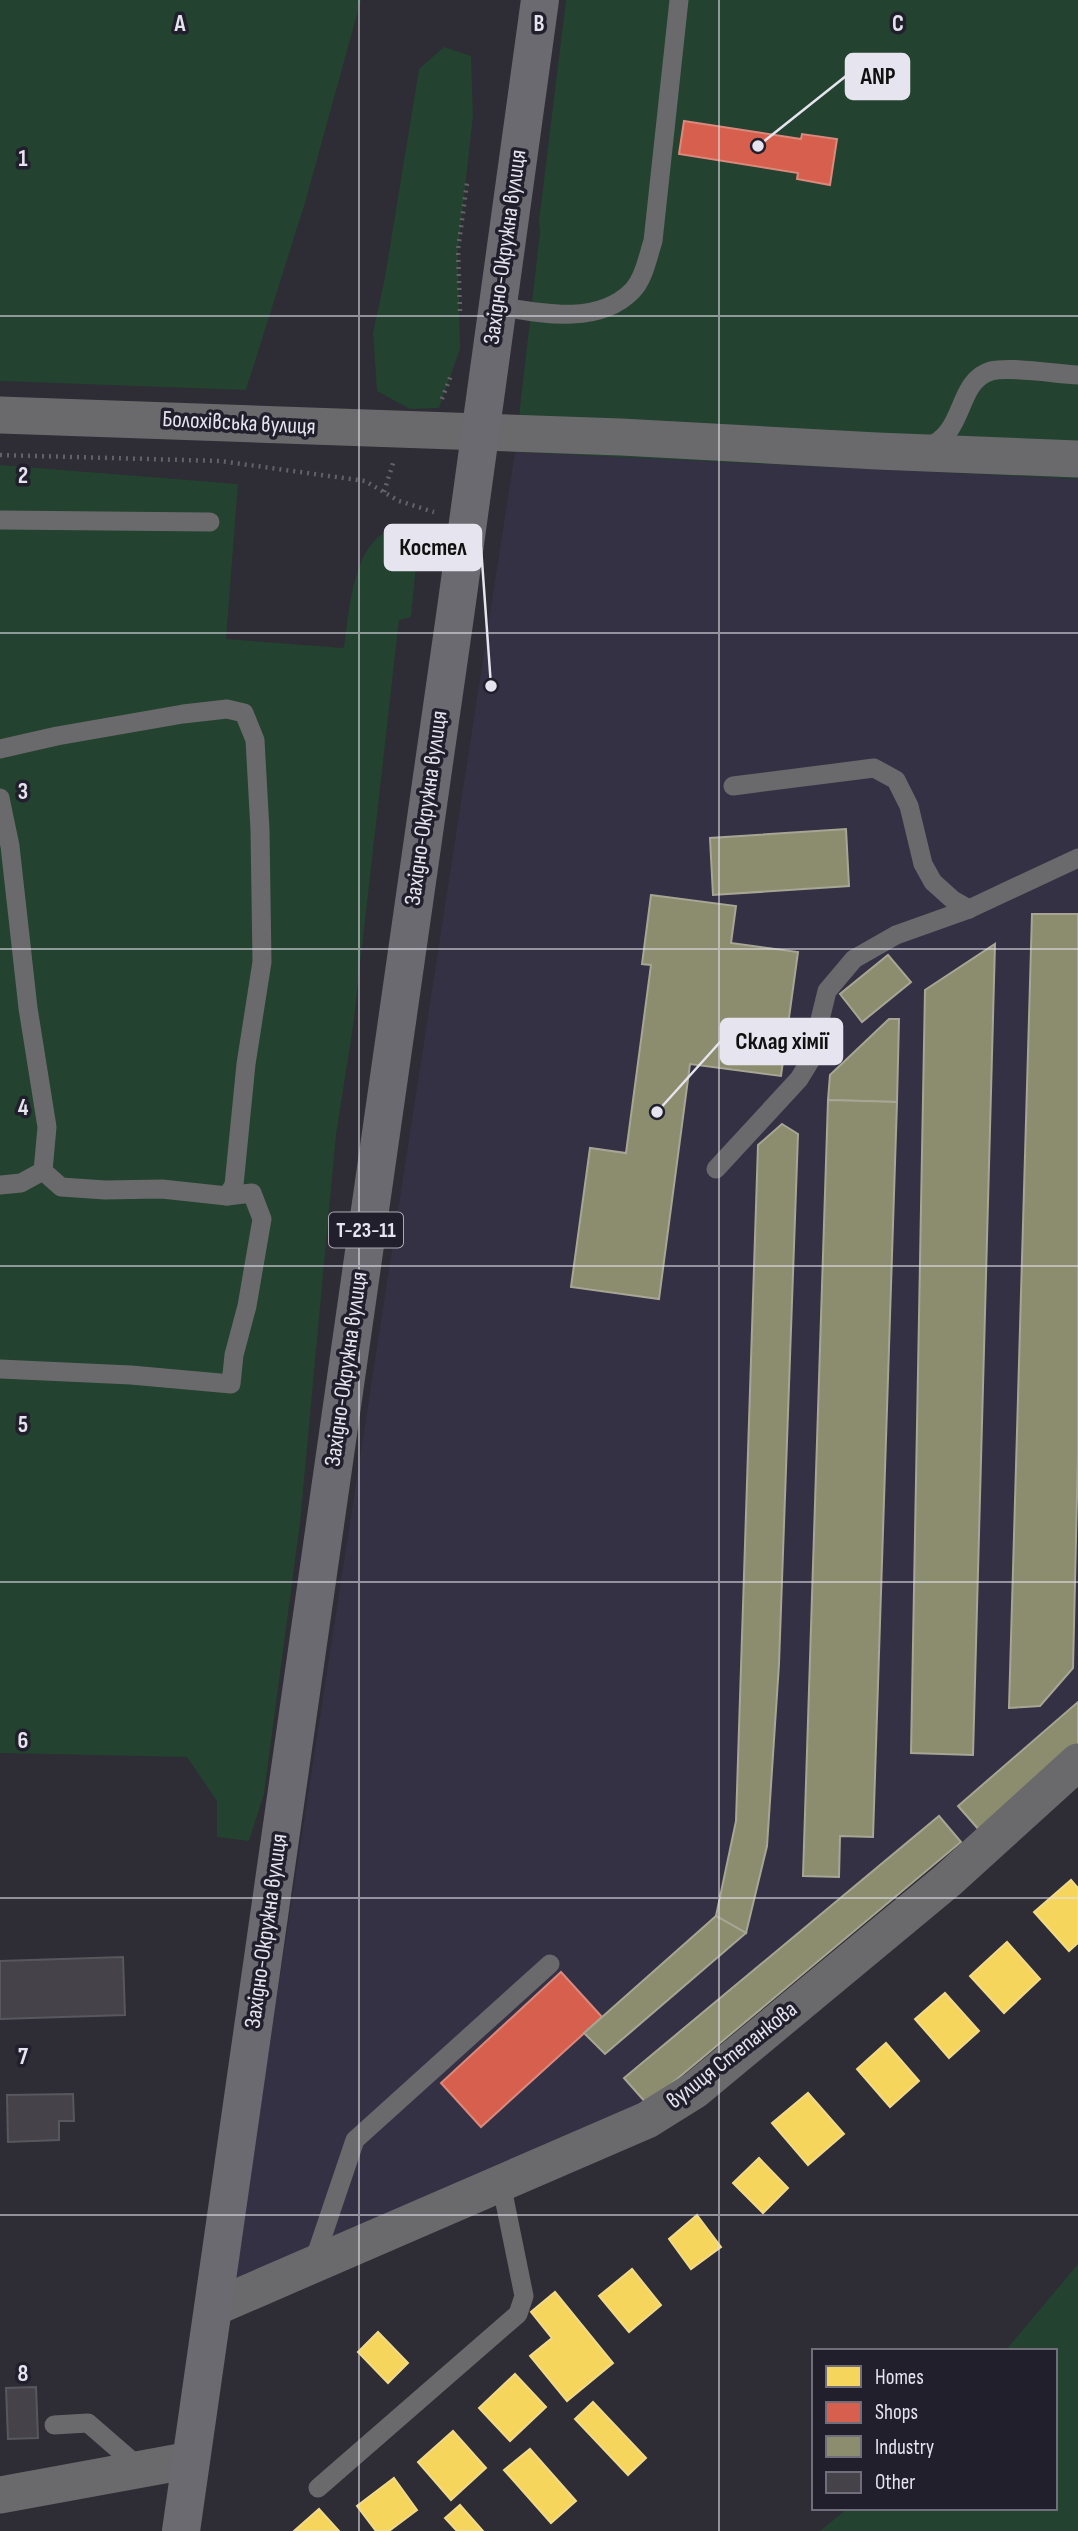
<svg xmlns="http://www.w3.org/2000/svg" width="1078" height="2531" font-family="'Sofia Sans Condensed',sans-serif">
<rect width="100%" height="100%" fill="#2e2c34"/>
<path fill="#353144" d="M 515,452 L 1078,479 L 1078,1745 L 980,1831 L 961,1842 L 647,2104 L 233,2282 Z"/>
<g fill="#23422f">
<path d="M 0,0 L 361,0 L 305,203 L 246,390 L 0,381 Z"/>
<path d="M 566,0 L 1078,0 L 1078,479 L 515,452 L 540,232 L 539,221 Z"/>
<path d="M 444,47 L 471,56 L 473,116 L 458,250 L 460,349 L 439,408 L 410,409 L 377,391 L 373,333 L 385,277 L 419,69 Z"/>
<path d="M 0,465 L 238,484 L 226,639 L 344,648 C 348,617 352,562 376,539 C 382,533 392,529 399,525 L 418,545 L 411,617 L 399,620 L 353,1027 L 336,1135 L 300,1523 L 264,1794 L 249,1841 L 217,1837 L 217,1801 L 187,1757 L 0,1753 Z"/>
<path d="M 1078,2264 L 1078,2531 L 820,2531 L 848,2508 L 1055,2508 L 1055,2351 L 1005,2351 Z"/>
</g>
<g fill="#f6d55c" stroke="#f1da88" stroke-width="2">
<path d="M 1071,1880 L 1078,1888 L 1078,1943 L 1069,1951 L 1034,1912 Z"/>
<path d="M 1007,1942 L 1040,1979 L 1004,2013 L 970,1976 Z"/>
<path d="M 945,1993 L 979,2031 L 949,2058 L 915,2019 Z"/>
<path d="M 886,2043 L 919,2081 L 890,2107 L 857,2069 Z"/>
<path d="M 808,2093 L 844,2134 L 808,2165 L 772,2123 Z"/>
<path d="M 759,2158 L 788,2188 L 763,2213 L 733,2183 Z"/>
<path d="M 697,2215 L 721,2247 L 691,2269 L 669,2239 Z"/>
<path d="M 632,2269 L 661,2305 L 629,2332 L 599,2296 Z"/>
<path d="M 555,2292 L 613,2363 L 567,2401 L 530,2356 L 552,2338 L 531,2312 Z"/>
<path d="M 378,2332 L 408,2363 L 388,2383 L 358,2352 Z"/>
<path d="M 515,2374 L 546,2407 L 510,2441 L 479,2408 Z"/>
<path d="M 593,2402 L 646,2458 L 628,2475 L 575,2419 Z"/>
<path d="M 453,2431 L 486,2468 L 451,2500 L 418,2462 Z"/>
<path d="M 530,2449 L 576,2501 L 551,2523 L 504,2470 Z"/>
<path d="M 394,2478 L 417,2510 L 389,2531 L 376,2531 L 357,2506 Z"/>
<path d="M 460,2505 L 483,2531 L 457,2531 L 445,2518 Z"/>
<path d="M 319,2509 L 339,2531 L 294,2531 Z"/>
</g>
<g fill="#d6604d" stroke="#db887d" stroke-width="2">
<path d="M 684,121 L 801,139 L 802,134 L 837,139 L 830,185 L 797,179 L 798,173 L 679,154 Z"/>
<path d="M 561,1972 L 602,2017 L 481,2127 L 441,2083 Z"/>
</g>
<g fill="#8c8c6e" stroke="#a7a694" stroke-width="2">
<path d="M 846,829 L 849,886 L 713,895 L 710,838 Z"/>
<path d="M 651,895 L 736,906 L 731,943 L 798,952 L 781,1076 L 690,1064 L 659,1299 L 571,1287 L 590,1148 L 626,1153 L 651,965 L 642,964 Z"/>
<path d="M 1032,914 L 1078,914 L 1078,1453 L 1073,1668 L 1040,1706 L 1009,1708 Z"/>
<path d="M 995,944 L 973,1755 L 911,1753 L 925,990 Z"/>
<path d="M 888,955 L 911,982 L 862,1022 L 840,994 Z"/>
<path d="M 889,1019 L 899,1019 L 897,1102 L 828,1100 L 830,1075 Z"/>
<path d="M 828,1100 L 897,1102 L 873,1837 L 840,1836 L 839,1877 L 803,1876 Z"/>
<path d="M 782,1124 L 798,1134 L 779,1664 L 767,1846 L 746,1933 L 716,1916 L 736,1821 L 758,1145 Z"/>
<path d="M 1078,1702 L 1078,1745 L 980,1831 L 958,1806 Z"/>
<path d="M 939,1816 L 961,1842 L 647,2104 L 624,2078 Z"/>
<path d="M 716,1916 L 746,1933 L 605,2054 L 584,2033 Z"/>
</g>
<g fill="#454349" stroke="#58575e" stroke-width="2">
<path d="M 123,1957 L 125,2015 L 0,2019 L 0,1961 Z"/>
<path d="M 73,2094 L 74,2121 L 59,2121 L 59,2140 L 8,2142 L 7,2095 Z"/>
<path d="M 36,2387 L 38,2438 L 8,2439 L 6,2388 Z"/>
</g>
<g fill="none" stroke-linecap="round" stroke-linejoin="round">
<g stroke="#646267" stroke-width="4.5" stroke-dasharray="2 5" stroke-linecap="butt">
<path d="M 460,311 L 458,250 L 467,183"/>
<path d="M 442,399 L 451,375"/>
<path d="M 0,455 L 220,461 L 365,481 L 399,501 L 434,512"/>
<path d="M 384,492 L 394,460"/>
</g>
<g stroke="#6a696c" stroke-width="19">
<path d="M 497,306 C 539,313 598,326 632,291 C 644,279 648,256 653,241 L 679,0"/>
<path d="M 927,447 C 966,434 956,381 991,371 C 1010,366 1056,374 1078,375"/>
<path d="M 0,520 L 210,522"/>
<path d="M 0,749 L 57,736 L 183,714 L 227,709 L 244,713 L 255,740 L 260,830 L 262,962 L 246,1064 L 234,1185 L 227,1196"/>
<path d="M 733,786 L 874,768 L 896,780 L 909,806 L 923,864 L 933,882 L 953,900 L 969,909"/>
<path d="M 0,798 L 10,846 L 28,1008 L 47,1127 L 43,1171 L 21,1183 L 0,1185"/>
<path d="M 716,1169 L 799,1079 L 810,1061 L 827,991 L 854,959 L 896,935 L 969,909 L 1078,858"/>
<path d="M 0,1369 L 131,1375 L 231,1384 L 234,1355 L 247,1306 L 262,1219 L 252,1193 L 227,1196 L 162,1189 L 105,1190 L 61,1187 L 43,1171"/>
<path d="M 313,2264 L 355,2140 L 550,1964"/>
<path d="M 54,2425 L 88,2423 L 141,2469"/>
<path d="M 318,2488 L 518,2314 L 524,2296 L 501,2183"/>
</g>
<g stroke="#6a696c" stroke-width="37">
<path d="M 0,415 L 621,437 L 877,451 L 1078,459"/>
<path d="M 213,2308 L 647,2120 L 695,2090 L 948,1880 L 1078,1762"/>
<path d="M 0,2495 L 191,2460"/>
</g>
<path stroke="#6b6a70" stroke-width="38" d="M 181,2531 L 456,609 L 540,0"/>
</g>
<path fill="none" stroke="#e6e4ee" stroke-width="2" stroke-opacity="0.55" d="M 359,0 L 359,2531M 719,0 L 719,2531M 0,316 L 1078,316M 0,633 L 1078,633M 0,949 L 1078,949M 0,1266 L 1078,1266M 0,1582 L 1078,1582M 0,1898 L 1078,1898M 0,2215 L 1078,2215"/>
<g text-anchor="middle" dominant-baseline="central" stroke-width="7" stroke-linejoin="round" paint-order="stroke">
<rect fill="#221f2d" stroke="#aba9b4" stroke-width="2" x="329" y="1212.5" width="74" height="35" rx="5"/>
<g font-size="21" font-weight="bold" fill="#e6e4ee">
<text x="366" y="1230">Т-23-11</text>
</g>
<g font-size="23" fill="#e6e4ee" stroke="#221f2d">
<text transform="translate(505 247) rotate(-82)">Західно-Окружна вулиця</text>
<text transform="translate(239 423) rotate(3)">Болохівська вулиця</text>
<text transform="translate(426 808) rotate(-82)">Західно-Окружна вулиця</text>
<text transform="translate(346 1369) rotate(-82)">Західно-Окружна вулиця</text>
<text transform="translate(266 1931) rotate(-82)">Західно-Окружна вулиця</text>
<text transform="translate(732 2055) rotate(-38)">вулиця Степанкова</text>
</g>
</g>
<g font-size="23" text-anchor="middle" font-weight="bold" fill="#e6e4ee" stroke="#221f2d" stroke-width="7" stroke-linejoin="round" paint-order="stroke">
<text x="180" y="31">A</text>
<text x="539" y="31">B</text>
<text x="898" y="31">C</text>
<text x="23" y="166">1</text>
<text x="23" y="483">2</text>
<text x="23" y="799">3</text>
<text x="23" y="1115">4</text>
<text x="23" y="1432">5</text>
<text x="23" y="1748">6</text>
<text x="23" y="2064">7</text>
<text x="23" y="2381">8</text>
</g>
<path fill="none" stroke="#e6e4ee" stroke-width="2.5" d="M758 146L846 76M491 686L481 547M657 1112L721 1041"/>
<g fill="#e6e4ee" stroke="#221f2d" stroke-width="2.5">
<circle cx="758" cy="146" r="7"/>
<circle cx="491" cy="686" r="7"/>
<circle cx="657" cy="1112" r="7"/>
</g>
<g fill="#e6e4ee" stroke="#e6e4ee" stroke-width="2.5">
<rect x="846" y="54" width="63" height="45" rx="7"/>
<rect x="385" y="525" width="96" height="45" rx="7"/>
<rect x="721" y="1019" width="121" height="45" rx="7"/>
</g>
<g font-size="24" text-anchor="middle" font-weight="bold" fill="#111">
<text x="878" y="84">ANP</text>
<text x="433" y="555">Костел</text>
<text x="782" y="1049">Склад хімії</text>
</g>
<rect x="812" y="2349" width="245" height="161" fill="#221f2d" stroke="#706e7a" stroke-width="2"/>
<rect x="826" y="2366" width="35" height="21" fill="#f6d55c" stroke="#706e7a" stroke-width="2"/>
<text x="875" y="2384" font-size="21" fill="#e6e4ee">Homes</text>
<rect x="826" y="2402" width="35" height="21" fill="#d6604d" stroke="#706e7a" stroke-width="2"/>
<text x="875" y="2419" font-size="21" fill="#e6e4ee">Shops</text>
<rect x="826" y="2436" width="35" height="21" fill="#8c8c6e" stroke="#706e7a" stroke-width="2"/>
<text x="875" y="2454" font-size="21" fill="#e6e4ee">Industry</text>
<rect x="826" y="2472" width="35" height="21" fill="#454349" stroke="#706e7a" stroke-width="2"/>
<text x="875" y="2489" font-size="21" fill="#e6e4ee">Other</text>
</svg>
